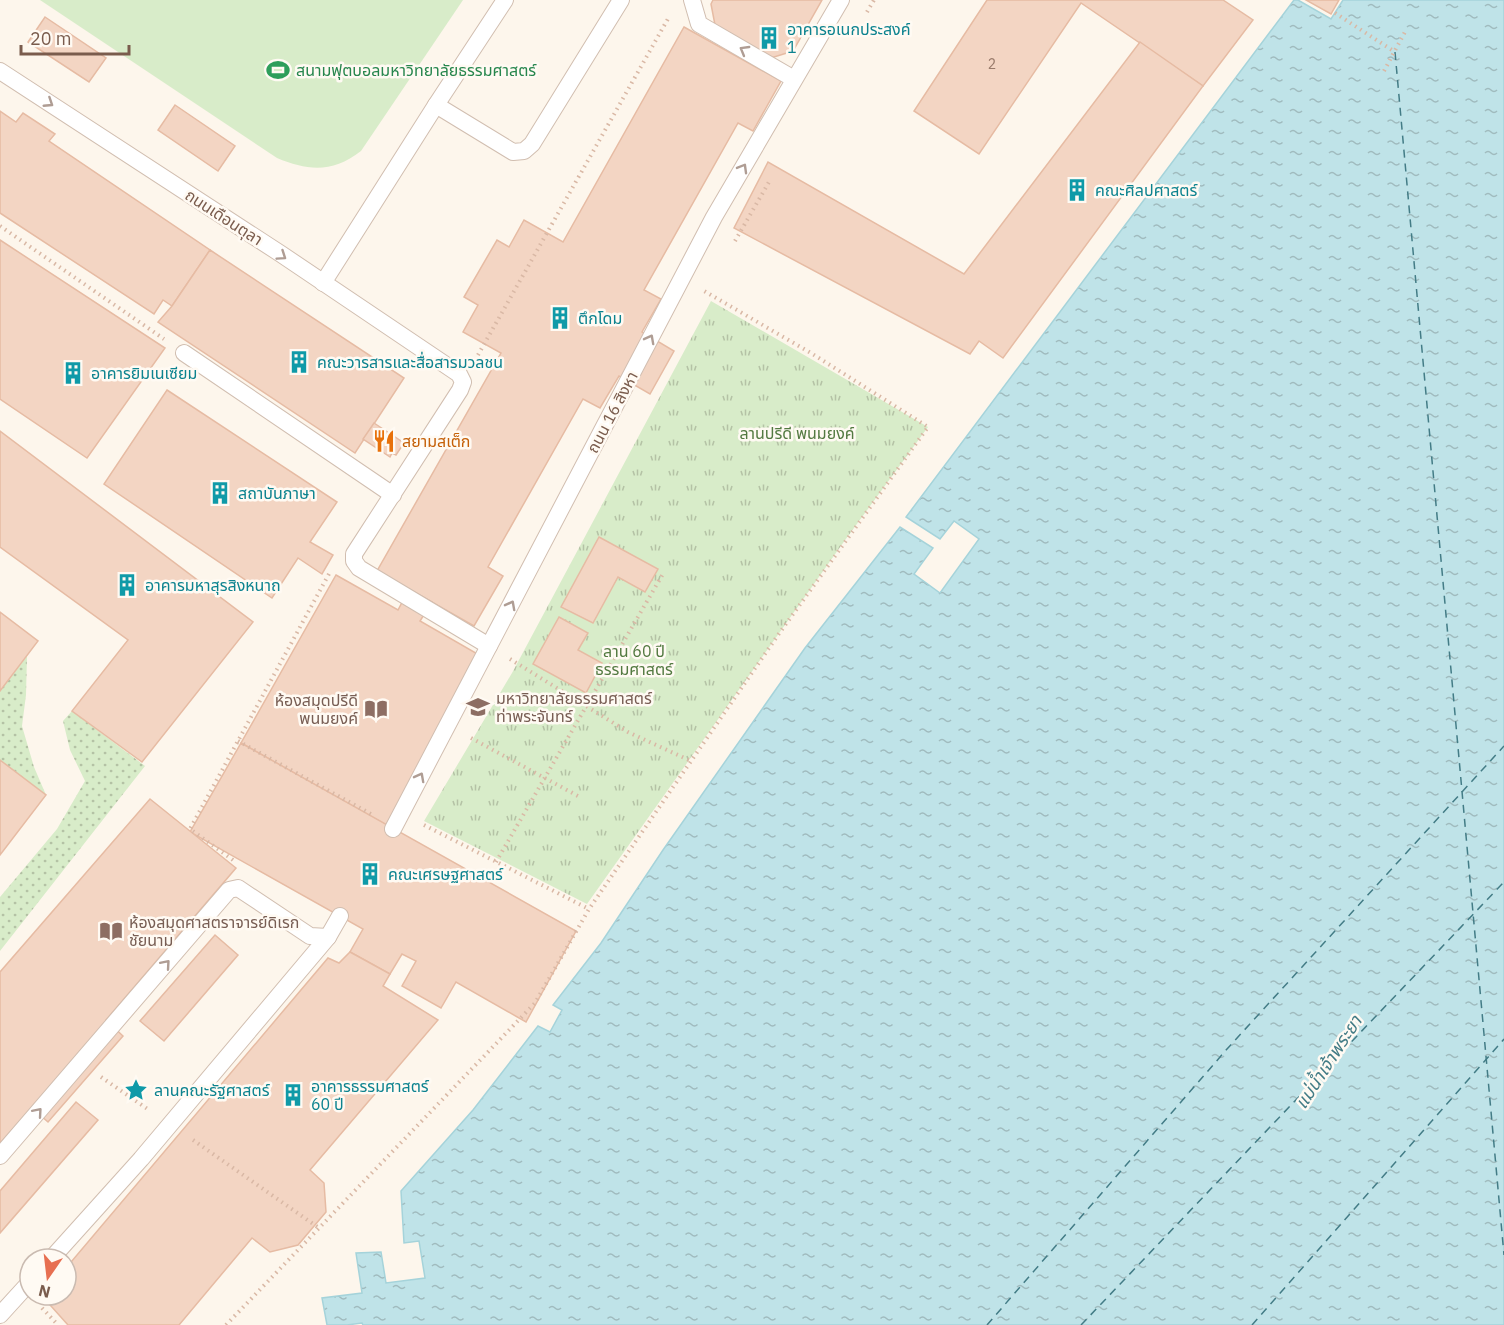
<svg xmlns="http://www.w3.org/2000/svg" width="1504" height="1325" font-family="'IBM Plex Sans','Noto Sans Thai',sans-serif">
<defs>
<pattern id="grass-dots" width="8" height="8" patternUnits="userSpaceOnUse" patternTransform="scale(1.5)"><rect width="8" height="8" fill="#d8ecc9"/><path d="M2 2h.1M6 6h.1" fill="none" stroke="#b4c2a5" stroke-width="1.8" stroke-linecap="round"/></pattern>
<pattern id="park-tufts" width="24" height="20" patternUnits="userSpaceOnUse" patternTransform="scale(1.5)"><rect width="24" height="20" fill="#d8ecc9"/><path d="M3 7l-1-3M5 7V3M7 7l1-3M15 17l-1-3M17 17v-4M19 17l1-3" fill="none" stroke="#b4c2a5"/></pattern>
<pattern id="water-ripples" width="26" height="14" patternUnits="userSpaceOnUse" patternTransform="scale(1.5)"><rect width="26" height="14" fill="#bfe3e8"/><path d="M2 4q2-2 4 0t4 0M15 11q2-2 4 0t4 0" fill="none" stroke="#a0bbbe"/></pattern>
</defs>
<rect width="100%" height="100%" fill="#fdf6ec"/>
<g fill="url(#grass-dots)">
<path d="M 27,656 L 26,695 L 22,726 L 34,767 L 46,795 L 0,760 L 0,691 Z"/>
<path d="M 72,711 L 145,766 L 0,951 L 0,897 L 57,829 L 85,781 L 70,750 L 63,721 Z"/>
</g>
<path fill="url(#park-tufts)" d="M 711,301 L 928,427 L 843,543 L 587,904 L 424,821 L 512,673 Z"/>
<path fill="#d8ecc9" d="M 40,0 L 463,0 L 361,151 C 333,173 308,171 277,158 Z"/>
<path fill="url(#water-ripples)" stroke="#a5d3da" stroke-width="1.5" d="M 1294,0 L 1298,0 L 1331,19 L 1343,0 L 1504,0 L 1504,1325 L 363,1325 L 362,1323 L 347,1325 L 327,1325 L 322,1298 L 362,1293 L 356,1253 L 381,1252 L 386,1283 L 425,1278 L 419,1241 L 404,1243 L 401,1191 L 473,1110 L 538,1026 L 550,1032 L 562,1010 L 553,1005 L 601,943 L 663,850 L 805,648 L 900,527 L 933,548 L 914,574 L 940,593 L 979,539 L 954,521 L 940,539 L 906,517 Z"/>
<g fill="none" stroke-linecap="round" stroke-linejoin="round">
<g stroke="#437c86" stroke-width="1.5" stroke-dasharray="8 6" stroke-linecap="butt">
<path d="M 1395,52 L 1504,1255"/>
<path d="M 987,1325 L 1227,1049 L 1504,746"/>
<path d="M 1081,1325 L 1504,882"/>
<path d="M 1252,1325 L 1504,1039"/>
</g>
</g>
<g fill="#f3d5c3" stroke="#e6bba3" stroke-width="1.5">
<path d="M 713,0 L 822,0 L 793,51 L 771,58 L 715,25 L 711,4 Z"/>
<path d="M 987,0 L 1223,0 L 1253,20 L 1203,86 L 1081,3 L 979,154 L 914,111 Z"/>
<path d="M 1306,0 L 1339,0 L 1331,14 Z"/>
<path d="M 45,17 L 106,58 L 89,82 L 28,42 Z"/>
<path d="M 684,27 L 781,81 L 753,131 L 738,123 L 644,290 L 661,299 L 642,332 L 674,351 L 650,394 L 619,376 L 600,408 L 583,399 L 488,567 L 503,576 L 474,626 L 377,571 L 501,353 L 463,332 L 478,305 L 464,297 L 497,240 L 509,247 L 524,220 L 563,242 Z"/>
<path d="M 1140,42 L 1203,86 L 1003,358 L 979,341 L 970,354 L 734,228 L 768,162 L 964,274 Z"/>
<path d="M 175,105 L 235,146 L 218,171 L 158,130 Z"/>
<path d="M 0,111 L 16,122 L 23,113 L 55,134 L 49,141 L 210,250 L 172,306 L 163,300 L 154,314 L 0,213 Z"/>
<path d="M 0,240 L 165,348 L 87,458 L 0,399 Z"/>
<path d="M 210,250 L 404,378 L 355,453 L 158,322 L 172,306 Z"/>
<path d="M 167,390 L 337,502 L 310,542 L 333,555 L 322,574 L 298,558 L 272,598 L 104,484 Z"/>
<path d="M 374,423 L 404,443 L 396,455 L 392,453 L 390,457 L 363,439 Z"/>
<path d="M 0,431 L 253,622 L 142,762 L 72,711 L 128,640 L 0,547 Z"/>
<path d="M 599,537 L 658,569 L 645,592 L 618,577 L 593,623 L 561,607 Z"/>
<path d="M 336,575 L 398,610 L 409,589 L 432,602 L 420,621 L 481,656 L 386,825 L 241,743 Z"/>
<path d="M 0,612 L 38,641 L 0,691 Z"/>
<path d="M 559,617 L 588,633 L 578,650 L 602,663 L 586,693 L 533,664 Z"/>
<path d="M 241,743 L 576,931 L 526,1022 L 456,982 L 441,1008 L 402,986 L 416,961 L 402,954 L 390,974 L 350,952 L 363,929 L 190,832 Z"/>
<path d="M 0,760 L 46,795 L 0,855 Z"/>
<path d="M 150,799 L 236,868 L 106,1020 L 123,1036 L 48,1122 L 32,1108 L 0,1143 L 0,972 Z"/>
<path d="M 215,935 L 238,955 L 164,1041 L 140,1021 Z"/>
<path d="M 350,952 L 390,974 L 383,986 L 438,1020 L 310,1170 L 324,1183 L 326,1212 L 298,1245 L 270,1252 L 252,1238 L 179,1325 L 68,1325 L 42,1296 L 66,1295 L 66,1268 L 328,958 L 339,963 Z"/>
<path d="M 76,1102 L 98,1120 L 0,1233 L 0,1191 Z"/>
</g>
<g fill="none" stroke-linecap="round" stroke-linejoin="round">
<g stroke="#d1beb0" stroke-width="18">
<g id="service">
<path d="M 692,0 L 699,24 L 794,79"/>
<path d="M 0,71 L 281,254 L 459,374 L 463,382 L 460,390 L 354,554 L 354,561 L 359,568 L 489,646"/>
<path d="M 436,105 L 513,152 L 524,151 L 532,144 L 621,0"/>
<path d="M 323,283 L 436,105 L 505,0"/>
<path d="M 184,353 L 393,495"/>
<path d="M 393,829 L 714,217 L 841,0"/>
<path d="M 0,1156 L 229,890 L 238,888 L 310,936 L 328,937"/>
<path d="M 51,1259 L 141,1159 L 328,937 L 340,916"/>
<path d="M 0,1315 L 30,1282"/>
</g>
</g>
<g stroke="#d9b8a5" stroke-width="4" stroke-dasharray="1.5 4.5" stroke-linecap="butt">
<path d="M 867,12 L 874,0"/>
<path d="M 1335,13 L 1395,52"/>
<path d="M 1384,71 L 1406,30"/>
<path d="M 0,226 L 164,339"/>
<path d="M 735,241 L 769,182"/>
<path d="M 478,355 L 669,17"/>
<path d="M 510,659 L 628,732 L 691,761"/>
<path d="M 471,738 L 578,796"/>
<path d="M 238,741 L 371,814"/>
<path d="M 424,825 L 589,909"/>
<path d="M 233,860 L 190,829 L 330,572"/>
<path d="M 496,862 L 664,572"/>
<path d="M 101,1077 L 149,1110"/>
<path d="M 193,1140 L 319,1228"/>
<path d="M 42,1308 L 58,1325"/>
<path d="M 226,1325 L 535,1003 L 589,909 L 778,635 L 928,427 L 811,353 L 704,291"/>
</g>
<use href="#service" stroke="#fff" stroke-width="16"/>
</g>
<defs><path id="oneway-chevron" d="M-2-3.5L2.5 0L-2 3.5" fill="none" stroke-width="1.6" stroke-linecap="round" stroke-linejoin="round" transform="scale(1.5)"/></defs>
<g stroke="#af9d94">
<use href="#oneway-chevron" transform="translate(744 50) rotate(-150)"/>
<use href="#oneway-chevron" transform="translate(49 103) rotate(33)"/>
<use href="#oneway-chevron" transform="translate(743 168) rotate(-60)"/>
<use href="#oneway-chevron" transform="translate(282 256) rotate(34)"/>
<use href="#oneway-chevron" transform="translate(650 339) rotate(-62)"/>
<use href="#oneway-chevron" transform="translate(511 605) rotate(-62)"/>
<use href="#oneway-chevron" transform="translate(420 777) rotate(-62)"/>
<use href="#oneway-chevron" transform="translate(166 964) rotate(-49)"/>
<use href="#oneway-chevron" transform="translate(38 1112) rotate(-49)"/>
</g>
<defs>
<g id="building-bare" transform="scale(1.8)"><path d="M-4-6H4V6H1V3H-1V6H-4ZM-2.5-4.3h1.7v1.8h-1.7ZM.8-4.3h1.7v1.8H.8ZM-2.5-1h1.7V.8h-1.7ZM.8-1h1.7V.8H.8Z" fill="#0f9aa8" stroke="#fffaf3" stroke-width="2.5" paint-order="stroke"/></g>
<g id="stadium-bare" transform="scale(1.8)"><path d="M0-5a6.5 5 0 1 0 0 10a6.5 5 0 1 0 0-10ZM-3.5-1.8h7v3.6h-7Z" fill="#2e9e5b" stroke="#fffaf3" stroke-width="2.5" paint-order="stroke"/></g>
<g id="restaurant-bare" transform="scale(1.8)"><path d="M-5-6h1v4h1v-4h1v4h1v-4h1v5L-1.5 .5V6h-2V.5L-5-1ZM5-6V6H3V1.5H1.5Q1.5-4 5-6Z" fill="#e8710a" stroke="#fffaf3" stroke-width="2.5" paint-order="stroke"/></g>
<g id="university-bare" transform="scale(1.8)"><path d="M0-5L7-2L0 1L-7-2ZM-4 1L0 2.5L4 1V4Q0 6-4 4Z" fill="#8d6e63" stroke="#fffaf3" stroke-width="2.5" paint-order="stroke"/></g>
<g id="library-bare" transform="scale(1.8)"><path d="M-6-4Q-3-5.5-.7-3.5V5Q-3 3-6 4ZM6-4Q3-5.5 .7-3.5V5Q3 3 6 4Z" fill="#8d6e63" stroke="#fffaf3" stroke-width="2.5" paint-order="stroke"/></g>
<g id="sight-bare" transform="scale(1.8)"><path d="M0-6L1.8-2.2L6-1.7L2.9 1.2L3.7 5.4L0 3.3L-3.7 5.4L-2.9 1.2L-6-1.7L-1.8-2.2Z" fill="#0f9aa8" stroke="#fffaf3" stroke-width="2.5" paint-order="stroke"/></g>
</defs>
<g fill-rule="evenodd">
<use href="#building-bare" x="769" y="38"/>
<use href="#stadium-bare" x="278" y="70"/>
<use href="#building-bare" x="1077" y="190"/>
<use href="#building-bare" x="560" y="318"/>
<use href="#building-bare" x="299" y="362"/>
<use href="#building-bare" x="73" y="373"/>
<use href="#restaurant-bare" x="384" y="441"/>
<use href="#building-bare" x="220" y="493"/>
<use href="#building-bare" x="127" y="585"/>
<use href="#university-bare" x="478" y="707"/>
<use href="#library-bare" x="376" y="709"/>
<use href="#building-bare" x="370" y="874"/>
<use href="#library-bare" x="111" y="931"/>
<use href="#sight-bare" x="136" y="1090"/>
<use href="#building-bare" x="293" y="1095"/>
</g>
<g text-anchor="middle" dominant-baseline="central" stroke-width="5" stroke-linejoin="round" paint-order="stroke">
<g font-size="14" fill="#987a6a">
<text x="992" y="64">2</text>
</g>
<g font-size="16" fill="#0d838f" stroke="#fffaf3" text-anchor="start">
<text x="787" y="29">อาคารอเนกประสงค์<tspan x="787" dy="18">1</tspan></text>
<text x="1095" y="190">คณะศิลปศาสตร์</text>
<text x="578" y="318">ตึกโดม</text>
<text x="317" y="362">คณะวารสารและสื่อสารมวลชน</text>
<text x="91" y="373">อาคารยิมเนเซียม</text>
<text x="238" y="493">สถาบันภาษา</text>
<text x="145" y="585">อาคารมหาสุรสิงหนาถ</text>
<text x="388" y="874">คณะเศรษฐศาสตร์</text>
<text x="311" y="1086">อาคารธรรมศาสตร์<tspan x="311" dy="18">60 ปี</tspan></text>
<text x="154" y="1090">ลานคณะรัฐศาสตร์</text>
</g>
<g font-size="16" fill="#27864d" stroke="#fffaf3" text-anchor="start">
<text x="296" y="70">สนามฟุตบอลมหาวิทยาลัยธรรมศาสตร์</text>
</g>
<g font-size="16" fill="#7a5c4d" stroke="#fffaf3">
<text transform="translate(224 217) rotate(33)">ถนนเดือนตุลา</text>
<text transform="translate(612 412) rotate(-62)">ถนน 16 สิงหา</text>
</g>
<g font-size="16" fill="#537a41" stroke="#fffaf3">
<text x="797" y="433">ลานปรีดี พนมยงค์</text>
<text x="634" y="651">ลาน 60 ปี<tspan x="634" dy="18">ธรรมศาสตร์</tspan></text>
</g>
<g font-size="16" fill="#c56008" stroke="#fffaf3" text-anchor="start">
<text x="402" y="441">สยามสเต็ก</text>
</g>
<g font-size="16" fill="#785e54" stroke="#fffaf3" text-anchor="start">
<text x="496" y="698">มหาวิทยาลัยธรรมศาสตร์<tspan x="496" dy="18">ท่าพระจันทร์</tspan></text>
<text x="358" y="700" text-anchor="end">ห้องสมุดปรีดี<tspan x="358" dy="18">พนมยงค์</tspan></text>
<text x="129" y="922">ห้องสมุดศาสตราจารย์ดิเรก<tspan x="129" dy="18">ชัยนาม</tspan></text>
</g>
<g font-size="18" font-style="italic" fill="#437c86" stroke="#fffaf3">
<text transform="translate(1328 1062) rotate(-57)">แม่น้ำเจ้าพระยา</text>
</g>
</g>
<g transform="translate(48 1277) rotate(194)"><circle r="28" fill="#fffaf3" stroke="#cabbb1" stroke-width="1.5"/>
<path d="M0-4.5L10 22L0 15L-10 22Z" fill="#e76f51"/>
<text y="-9" font-size="16" font-weight="bold" text-anchor="middle" fill="#7a5c4d">N</text>
</g>
<path d="M21 45v9h108v-9" fill="none" stroke="#7a5c4d" stroke-width="3"/>
<text x="30" y="45" font-size="18" fill="#7a5c4d" stroke="#fffaf3" stroke-width="4.5" paint-order="stroke">20 m</text>
</svg>
